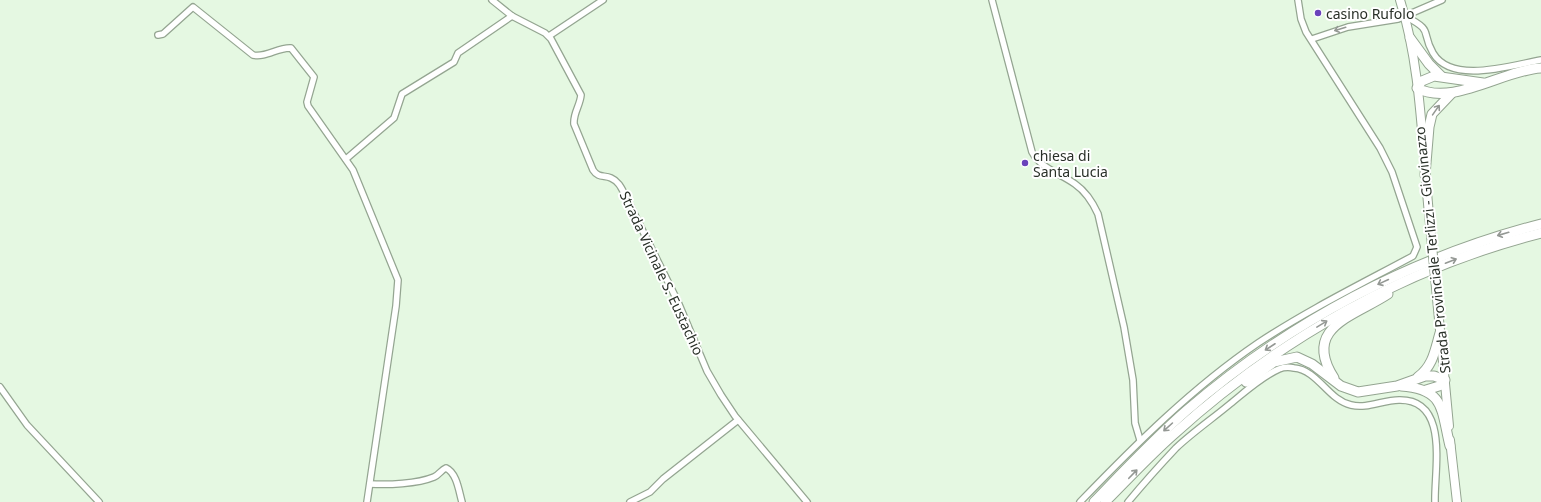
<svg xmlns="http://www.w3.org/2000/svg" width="1541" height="502" font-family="'Noto Sans',sans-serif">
<rect width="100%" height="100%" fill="#e5f8e2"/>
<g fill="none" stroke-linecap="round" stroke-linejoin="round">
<g stroke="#94a591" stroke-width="8">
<g id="minor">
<path d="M 492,0 L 512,16 L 545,33 L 551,39 L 581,95 C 580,106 573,113 574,124 L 593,170 C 598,178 604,175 611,178 C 618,181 621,187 624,193 L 678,302 L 707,371 L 721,395 L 735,416 L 807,502"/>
<path d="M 992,0 L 1032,152 C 1041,169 1060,173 1075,184 C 1085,191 1093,203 1098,214 L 1124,327 L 1133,380 L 1135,423 L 1140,440"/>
<path d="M 1405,16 C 1435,32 1420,30 1433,53 C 1452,85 1512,65 1541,60"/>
<path d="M 158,35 L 163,34 L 193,7 L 253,55 C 266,58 278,47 291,48 L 314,77 L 307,102 L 308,106 L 353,170 L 398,280 L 396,306 L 367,502"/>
<path d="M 549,36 L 603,0"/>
<path d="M 1312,39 L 1348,27 L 1398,19 L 1442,0"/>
<path d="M 346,159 L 394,118 L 402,94 L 454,62 L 458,53 L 512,16"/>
<path d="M 0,387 L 27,425 L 99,502"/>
<path d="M 370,484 C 388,485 417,484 434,477 C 439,475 441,470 446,468 C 457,473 459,492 462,502"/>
<path d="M 630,502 L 650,492 L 663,479 L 738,420"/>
<path d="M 1080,502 C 1135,445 1192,388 1258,343 C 1308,310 1361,284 1413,256 L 1417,247 L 1392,172 L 1380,148 L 1306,32 L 1301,19 L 1298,0"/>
<path d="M 1128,502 C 1143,484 1160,465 1176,448 C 1193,432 1212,419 1230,404 C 1245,392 1261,377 1279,369 C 1284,367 1289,367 1294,368 C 1318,370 1328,400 1351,405 C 1367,409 1383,400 1399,400 C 1450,399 1434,470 1435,502"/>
</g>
</g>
<g stroke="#94a591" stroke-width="10">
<g id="secondary">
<path d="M 1400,0 C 1421,66 1422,144 1429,214"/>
<path d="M 1438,309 L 1449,426"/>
<path d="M 1450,440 L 1457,502"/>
</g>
</g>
<g stroke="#94a591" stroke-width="11">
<g id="trunk">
<path d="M 1410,38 L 1429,64 L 1441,76"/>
<path d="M 1483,83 L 1434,76 L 1422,81 L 1417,88 C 1452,107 1503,70 1541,68"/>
<path d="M 1425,175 L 1429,127 L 1432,114 L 1452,93"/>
<path d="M 1418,377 C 1433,366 1435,350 1440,333"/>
<path d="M 1334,378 C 1301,327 1355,316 1388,294"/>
<path d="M 1246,382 L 1274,362 L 1297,357 L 1312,364 L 1341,386 L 1358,392 L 1397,386 L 1425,376 L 1434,376 L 1445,380 L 1439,386 L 1426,390"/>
<path d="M 1401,386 C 1445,389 1441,409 1450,446"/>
<path d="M 1094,502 C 1124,471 1154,439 1186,411 C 1289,322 1410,258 1541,224"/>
<path d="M 1105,502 C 1128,479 1150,455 1174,434 C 1279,339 1404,268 1541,233"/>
</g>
</g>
<use href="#minor" stroke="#fff" stroke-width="5.5"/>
<use href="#secondary" stroke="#fff" stroke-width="8"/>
<use href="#trunk" stroke="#fff" stroke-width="9"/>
<g stroke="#94a591" stroke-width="10" stroke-linecap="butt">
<path id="secondary-bridge" d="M 1429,214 L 1438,309"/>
</g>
<use href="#secondary-bridge" stroke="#fff" stroke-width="8"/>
</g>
<defs><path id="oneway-shaft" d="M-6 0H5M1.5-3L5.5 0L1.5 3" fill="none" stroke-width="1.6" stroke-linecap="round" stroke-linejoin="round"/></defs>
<g stroke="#949894">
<use href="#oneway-shaft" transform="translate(1340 29) rotate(163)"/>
<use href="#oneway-shaft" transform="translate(1436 110) rotate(-55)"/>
<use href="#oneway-shaft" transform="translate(1503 234) rotate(164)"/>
<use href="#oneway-shaft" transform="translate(1451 261) rotate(-21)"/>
<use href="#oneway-shaft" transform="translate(1383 282) rotate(155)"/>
<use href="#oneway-shaft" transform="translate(1322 324) rotate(-31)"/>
<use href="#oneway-shaft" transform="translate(1270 347) rotate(147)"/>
<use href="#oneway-shaft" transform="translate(1168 427) rotate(138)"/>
<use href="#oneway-shaft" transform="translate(1133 474) rotate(-46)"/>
</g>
<g fill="#6a42bb" stroke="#fff" stroke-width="1.5">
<circle cx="1318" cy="13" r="4"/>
<circle cx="1025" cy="163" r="4"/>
</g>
<g text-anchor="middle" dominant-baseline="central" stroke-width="4" stroke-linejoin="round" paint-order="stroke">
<g font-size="14" fill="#293028" stroke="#fff" text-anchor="start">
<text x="1326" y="13">casino Rufolo</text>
<text x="1033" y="155">chiesa di<tspan x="1033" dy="16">Santa Lucia</tspan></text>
</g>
<g font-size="14" fill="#293028" stroke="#fff">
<text transform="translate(1432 250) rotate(-96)">Strada Provinciale Terlizzi - Giovinazzo</text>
<text transform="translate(662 273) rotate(65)">Strada Vicinale S. Eustachio</text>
</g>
</g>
</svg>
